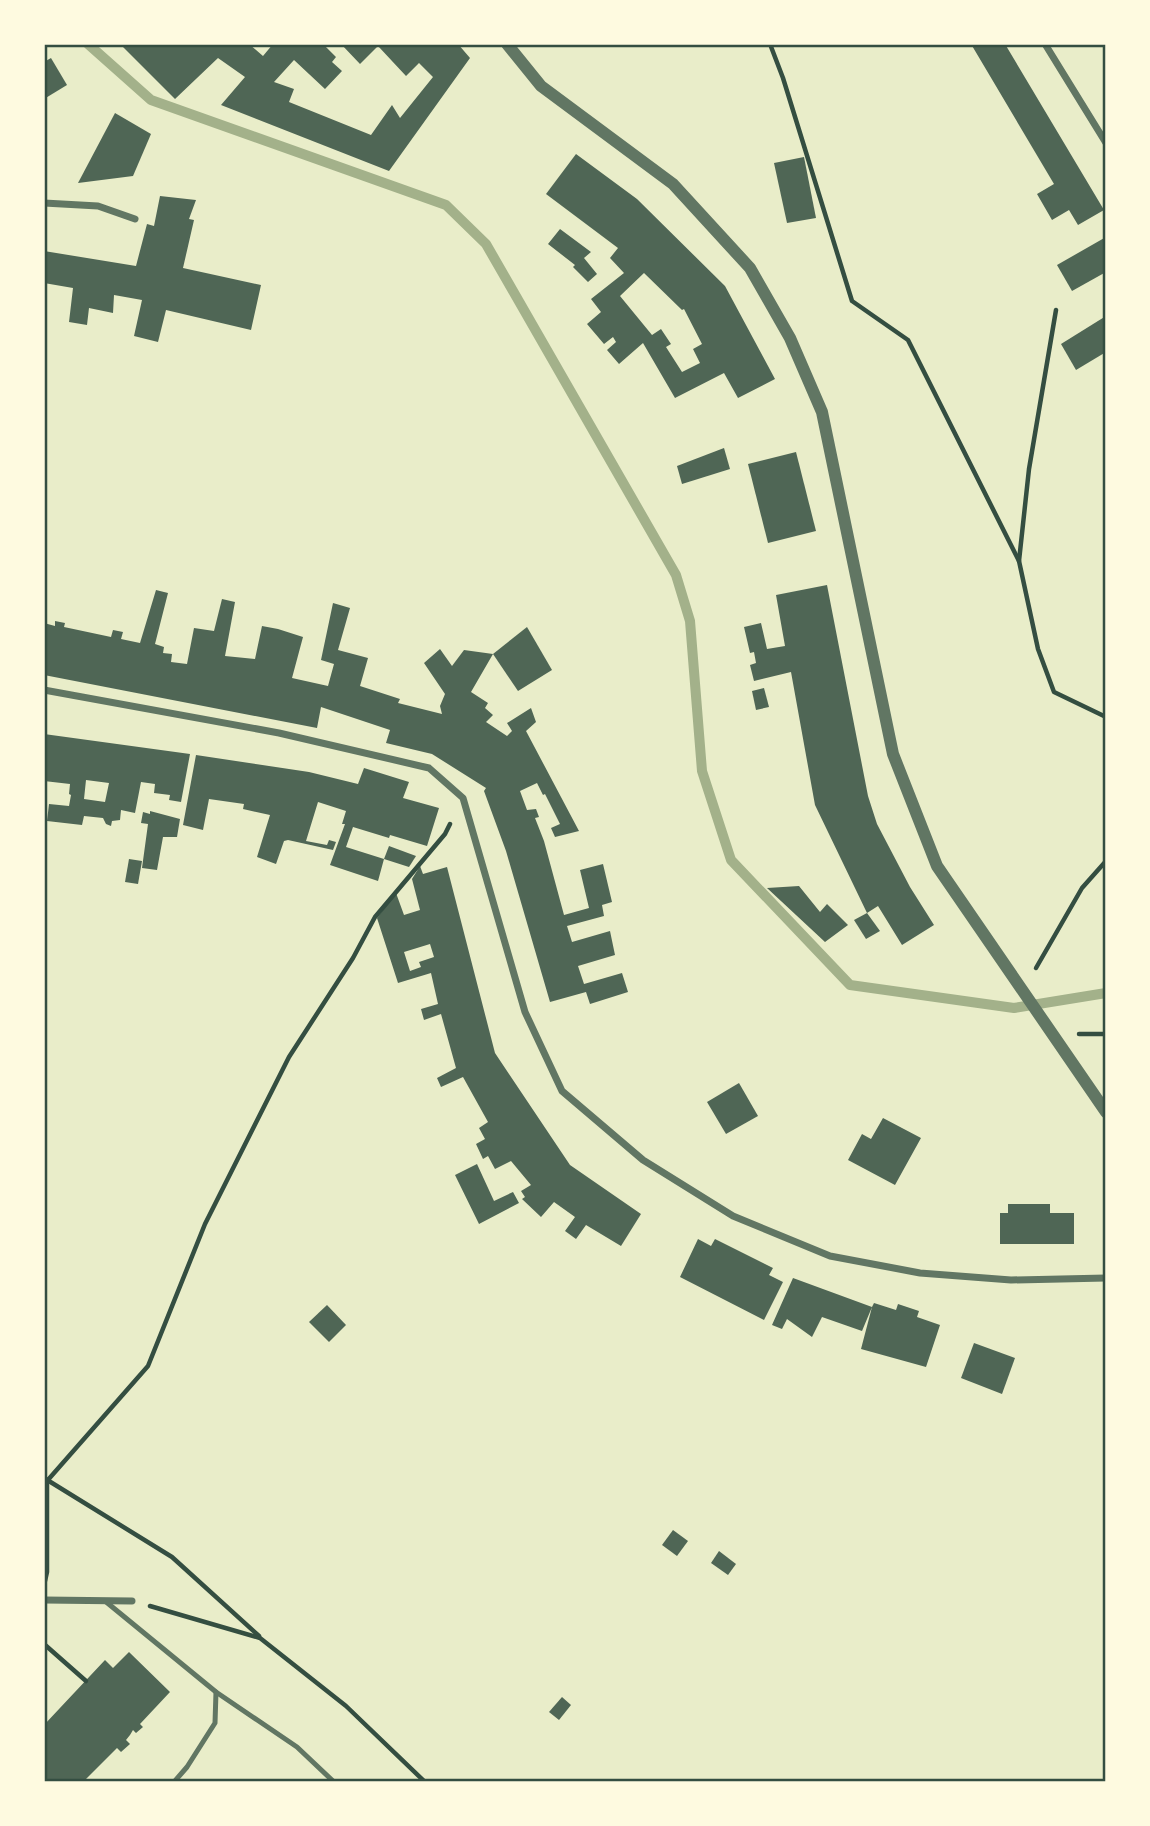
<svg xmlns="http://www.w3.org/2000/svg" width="1150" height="1826" font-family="Raleway,sans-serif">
<rect width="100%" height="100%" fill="#e9edc9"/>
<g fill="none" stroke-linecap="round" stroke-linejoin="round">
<path stroke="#a3b18a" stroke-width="10" d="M 88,44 L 151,100 L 446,205 L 486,244 L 676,575 L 690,621 L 702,771 L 731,860 L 850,985 L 1014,1008 L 1106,993"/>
</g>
<g fill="#4f6655" fill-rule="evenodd">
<path d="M 120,44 L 249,44 L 263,56 L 273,44 L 323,44 L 336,57 L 332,62 L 342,71 L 325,89 L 294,60 L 274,82 L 294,89 L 289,102 L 371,135 L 392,105 L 400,118 L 433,77 L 419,63 L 406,76 L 378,46 L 360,64 L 341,44 L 458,44 L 470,58 L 389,171 L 221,105 L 245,77 L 218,58 L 175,99 Z"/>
<path d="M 971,44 L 1005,44 L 1104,210 L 1078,225 L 1069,210 L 1052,220 L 1037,194 L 1054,184 Z"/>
<path d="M 51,58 L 67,85 L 44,99 L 44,62 Z"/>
<path d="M 115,113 L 151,134 L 133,176 L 78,183 Z"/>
<path d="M 576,154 L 637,199 L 725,286 L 775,379 L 738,398 L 724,373 L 675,398 L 643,343 L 619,364 L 607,350 L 616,342 L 613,337 L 604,344 L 587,324 L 601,312 L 591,299 L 624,273 L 610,258 L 618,248 L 546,194 ZM 644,273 L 682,310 L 684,309 L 702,344 L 693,349 L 700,363 L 682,372 L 666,347 L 671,344 L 661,329 L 652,335 L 620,296 Z"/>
<path d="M 804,157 L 816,218 L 787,223 L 774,163 Z"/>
<path d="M 160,196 L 196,200 L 189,219 L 194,220 L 183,268 L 261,285 L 251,330 L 166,310 L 158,342 L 134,336 L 142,300 L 114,295 L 113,313 L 89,308 L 87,325 L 69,322 L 73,288 L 44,283 L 44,251 L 136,266 L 147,224 L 154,226 Z"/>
<path d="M 560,229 L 591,252 L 584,258 L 597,274 L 588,282 L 573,267 L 575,265 L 548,244 Z"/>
<path d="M 1106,237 L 1106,272 L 1072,291 L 1057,265 Z"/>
<path d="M 1106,316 L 1106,352 L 1076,370 L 1061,344 Z"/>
<path d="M 724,448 L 730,469 L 682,484 L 677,466 Z"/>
<path d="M 796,452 L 816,531 L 768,543 L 748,464 Z"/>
<path d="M 827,585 L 868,796 L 877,824 L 910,887 L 934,925 L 902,945 L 878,906 L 867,913 L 815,805 L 791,672 L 754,681 L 750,665 L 756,663 L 754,652 L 750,653 L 744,627 L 761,623 L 767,649 L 785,646 L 776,595 Z"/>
<path d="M 156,590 L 168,593 L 155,644 L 164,647 L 163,653 L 172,654 L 171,662 L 187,664 L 194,628 L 214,631 L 222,599 L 235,602 L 225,656 L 255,659 L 262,626 L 278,629 L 303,637 L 292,678 L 328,686 L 334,664 L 321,660 L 333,603 L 350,608 L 338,650 L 368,658 L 360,686 L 400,699 L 398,703 L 442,714 L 440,706 L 445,694 L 424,663 L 440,649 L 452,666 L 464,650 L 493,654 L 471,692 L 488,703 L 485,708 L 493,715 L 486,722 L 507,736 L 512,731 L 507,723 L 531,708 L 536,722 L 526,731 L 579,831 L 555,837 L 551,828 L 560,824 L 545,794 L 543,795 L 537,783 L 520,791 L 527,810 L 536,809 L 539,817 L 535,818 L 544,841 L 564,915 L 589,908 L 580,870 L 603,864 L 612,902 L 602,905 L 604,916 L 567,926 L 572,942 L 610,931 L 615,955 L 578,966 L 584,984 L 622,973 L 628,992 L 590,1004 L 586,992 L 550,1002 L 506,851 L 484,791 L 486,788 L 432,754 L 386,743 L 390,730 L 321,707 L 317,728 L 44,675 L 44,623 L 55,626 L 55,621 L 65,623 L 64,627 L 111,637 L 113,630 L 123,632 L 121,639 L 140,643 Z"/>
<path d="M 527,627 L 552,670 L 518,691 L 493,654 Z"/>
<path d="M 764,688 L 769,707 L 756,710 L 752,691 Z"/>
<path d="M 44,734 L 190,754 L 181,802 L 169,800 L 170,795 L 154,793 L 155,784 L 141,782 L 135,813 L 121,810 L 120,820 L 112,821 L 111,826 L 106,824 L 103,818 L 84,816 L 82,825 L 47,821 L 49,804 L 69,806 L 71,795 L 69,794 L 70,784 L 44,781 ZM 86,780 L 109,783 L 105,802 L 84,799 Z"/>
<path d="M 196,755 L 309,772 L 358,784 L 364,768 L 409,782 L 403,798 L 439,808 L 427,846 L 390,835 L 389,838 L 353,827 L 346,847 L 384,859 L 378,881 L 330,865 L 345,824 L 342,824 L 346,811 L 318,802 L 306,841 L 327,845 L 329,840 L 336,842 L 333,850 L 288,840 L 284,841 L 276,864 L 257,857 L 270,815 L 243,809 L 244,804 L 209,799 L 203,830 L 183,825 Z"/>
<path d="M 150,811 L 180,819 L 177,837 L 163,837 L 157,870 L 142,868 L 148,824 L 141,823 L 143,812 L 150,814 Z"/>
<path d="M 389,846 L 416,856 L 409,867 L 384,859 Z"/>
<path d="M 129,859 L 142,861 L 138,884 L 125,882 Z"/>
<path d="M 420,866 L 423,874 L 447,867 L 495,1053 L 570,1165 L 641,1214 L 621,1246 L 586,1225 L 576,1239 L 565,1231 L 575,1217 L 554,1202 L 541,1217 L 522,1199 L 525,1197 L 521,1191 L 531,1185 L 511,1161 L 495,1169 L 488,1156 L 483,1159 L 476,1144 L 485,1139 L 479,1128 L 488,1122 L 463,1077 L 441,1087 L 437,1078 L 456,1068 L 441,1014 L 424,1020 L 421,1009 L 438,1004 L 431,973 L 398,983 L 377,918 L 396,893 L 404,915 L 420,910 L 412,879 ZM 430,944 L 434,957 L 419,962 L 421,967 L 410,971 L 404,952 Z"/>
<path d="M 799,886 L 820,912 L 827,904 L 848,925 L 825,942 L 767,888 Z"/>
<path d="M 867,913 L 880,931 L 866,939 L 854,920 Z"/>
<path d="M 739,1083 L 758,1116 L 726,1134 L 707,1102 Z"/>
<path d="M 883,1118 L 921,1138 L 895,1185 L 848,1160 L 862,1134 L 871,1139 Z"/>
<path d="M 477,1164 L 494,1201 L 513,1192 L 519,1203 L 479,1224 L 455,1175 Z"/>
<path d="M 1008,1204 L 1050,1204 L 1050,1213 L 1074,1213 L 1074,1244 L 1000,1244 L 1000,1213 L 1008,1213 Z"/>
<path d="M 698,1239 L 711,1246 L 715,1239 L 773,1268 L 769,1275 L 783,1282 L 764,1320 L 680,1277 Z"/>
<path d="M 793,1278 L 872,1307 L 874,1303 L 896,1310 L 898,1304 L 919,1311 L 917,1317 L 940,1325 L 926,1367 L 861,1349 L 872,1307 L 862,1331 L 822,1317 L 812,1337 L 787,1319 L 782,1329 L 772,1325 Z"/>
<path d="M 327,1305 L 346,1325 L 329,1342 L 309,1322 Z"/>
<path d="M 974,1343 L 1015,1358 L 1002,1394 L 961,1378 Z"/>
<path d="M 673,1530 L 688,1541 L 677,1556 L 662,1545 Z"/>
<path d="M 719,1551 L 736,1564 L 728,1575 L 711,1563 Z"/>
<path d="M 129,1652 L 170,1692 L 140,1724 L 143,1727 L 136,1733 L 133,1730 L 130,1735 L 126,1740 L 130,1744 L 121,1752 L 117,1748 L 83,1782 L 44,1782 L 44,1725 L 105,1660 L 113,1668 Z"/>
<path d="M 562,1697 L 571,1705 L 559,1720 L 549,1712 Z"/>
</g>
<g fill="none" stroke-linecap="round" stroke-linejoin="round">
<g stroke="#344e41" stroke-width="4.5">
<path d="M 770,44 L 783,78 L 852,301 L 908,340 L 1019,561 L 1038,649 L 1054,692 L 1106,717"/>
<path d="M 1019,561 L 1029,469 L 1056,310"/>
<path d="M 1036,968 L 1082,888 L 1106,861"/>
<path d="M 1079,1034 L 1106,1034"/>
<path d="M 44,1478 L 172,1557 L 259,1636"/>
<path d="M 45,1581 L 47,1572 L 47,1481 L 148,1366 L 205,1224 L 289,1057 L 353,958 L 375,917 L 445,834 L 450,824"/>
<path d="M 150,1606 L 260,1638 L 346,1706 L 425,1782"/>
<path d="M 44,1644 L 86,1681"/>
</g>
<g stroke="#617663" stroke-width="5">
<path d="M 105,1601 L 216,1692 L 297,1747 L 334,1782"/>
<path d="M 174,1782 L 187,1767 L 215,1723 L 216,1692"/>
</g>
<g stroke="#617663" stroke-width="7">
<path d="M 1045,44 L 1106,143"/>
<path d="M 44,203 L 98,206 L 135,219"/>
<path d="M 44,690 L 279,733 L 429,768 L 463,798 L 525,1012 L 562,1091 L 643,1160 L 733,1216 L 830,1256 L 920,1273 L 1011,1280 L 1106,1278"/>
<path d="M 44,1600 L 132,1601"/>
</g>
<path stroke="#617663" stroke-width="12" d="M 507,44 L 541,86 L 673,184 L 750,268 L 790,338 L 822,412 L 893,754 L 937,866 L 1106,1112"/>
</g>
<rect width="1150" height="1826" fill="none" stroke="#fefae0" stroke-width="91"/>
<rect x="46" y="46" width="1058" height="1734" fill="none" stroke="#344e41" stroke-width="2.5"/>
</svg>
